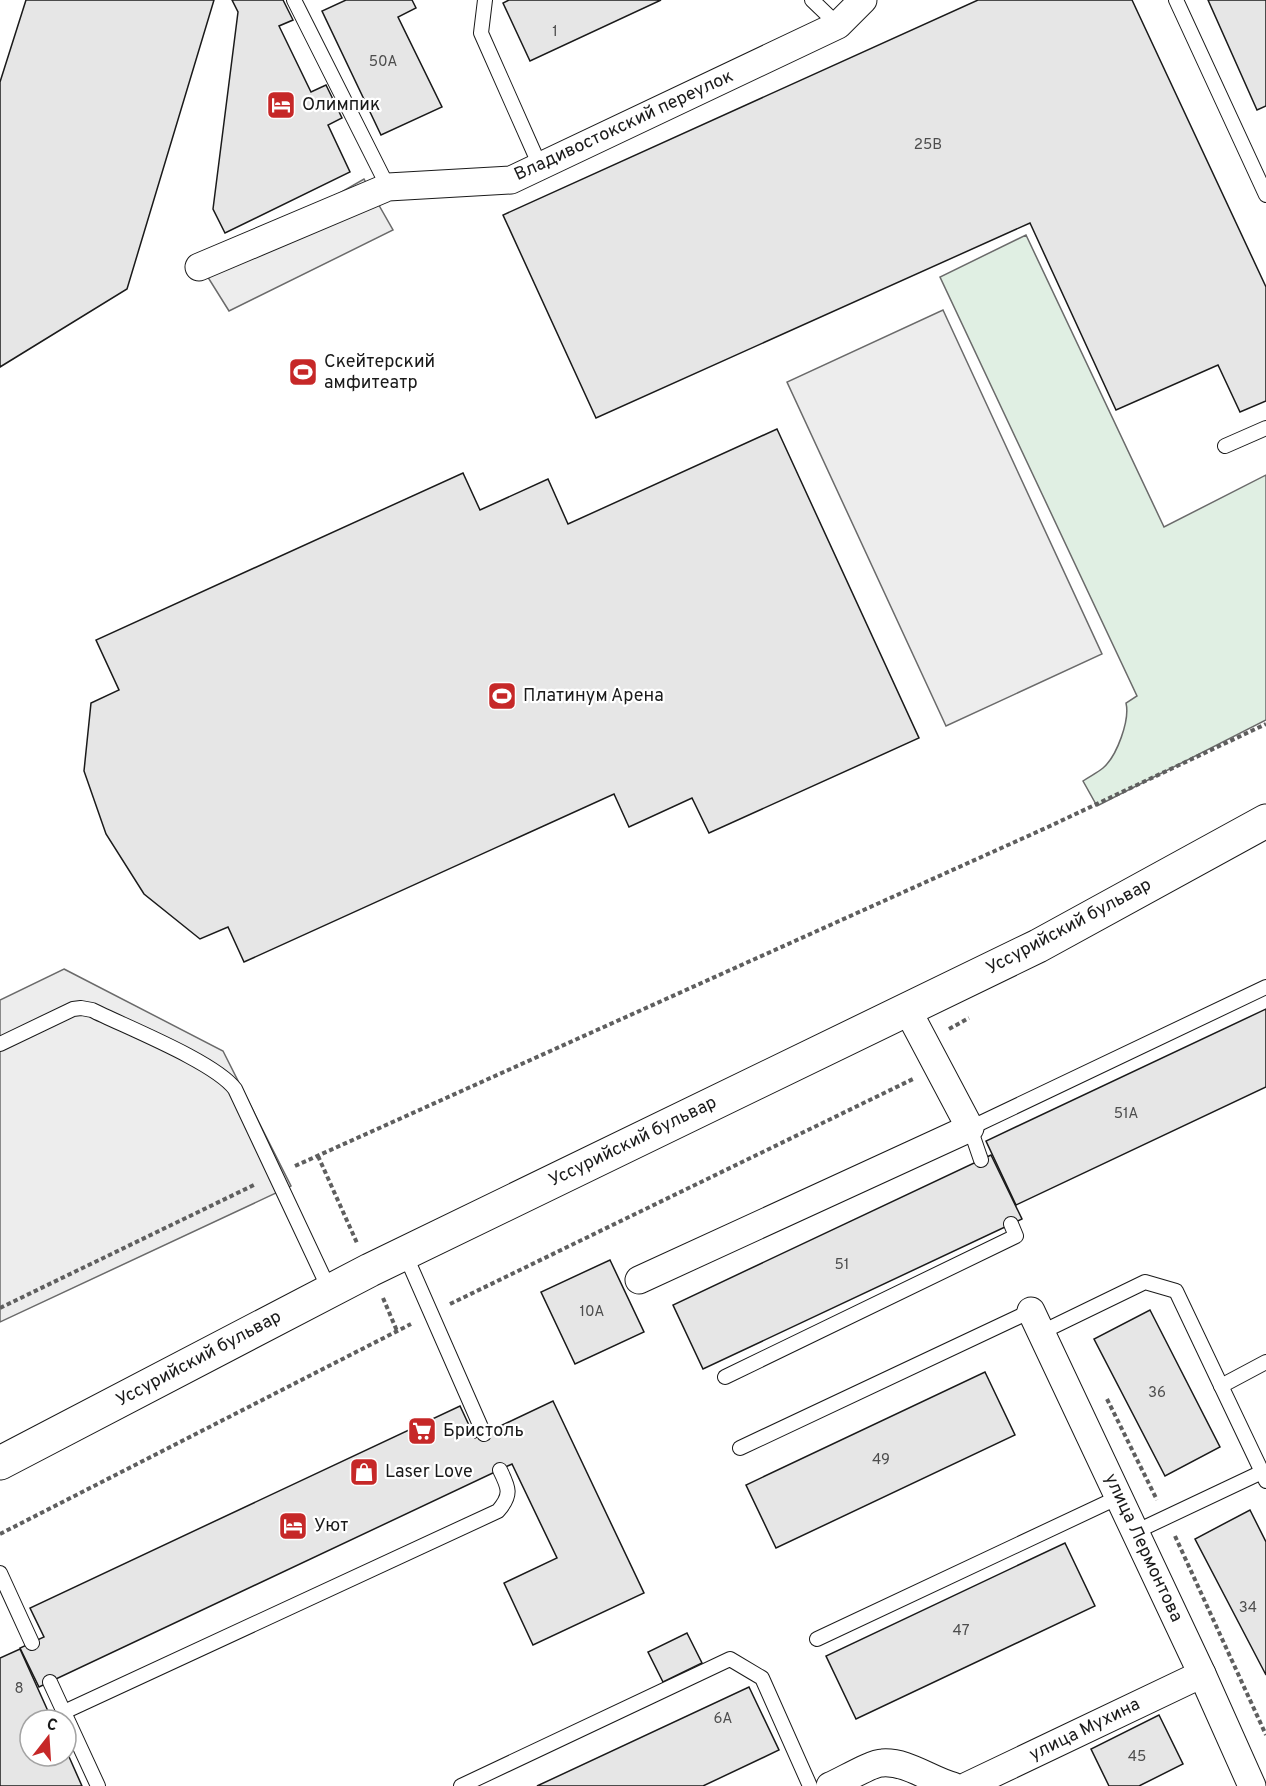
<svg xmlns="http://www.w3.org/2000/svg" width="1266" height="1786" font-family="Overpass,sans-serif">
<rect width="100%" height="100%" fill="#fff"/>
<path fill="#e0efe3" stroke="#6a6a6a" stroke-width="1.5" d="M 1026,235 L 1164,527 L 1266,475 L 1266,720 L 1097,806 L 1083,781 C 1090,776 1097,773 1103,768 C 1117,756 1130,720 1126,703 L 1137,696 L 940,277 Z"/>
<g fill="#ededed" stroke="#6a6a6a" stroke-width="1.5">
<path d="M 364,179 L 393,230 L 229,311 L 204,271 Z"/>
<path d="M 943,310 L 1102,654 L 946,726 L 787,382 Z"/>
<path d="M 64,969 L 223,1051 L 291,1186 L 0,1322 L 0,1000 Z"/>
</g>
<g fill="#e6e6e6" stroke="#1a1a1a" stroke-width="1.5">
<path d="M 26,0 L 214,0 L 127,289 L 0,367 L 0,82 Z"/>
<path d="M 232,0 L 283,0 L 293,20 L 279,26 L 311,92 L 326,85 L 342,118 L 328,125 L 350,172 L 225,233 L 213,209 L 238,12 Z"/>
<path d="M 346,0 L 412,0 L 416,8 L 398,17 L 442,107 L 381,135 L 322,11 Z"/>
<path d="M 509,0 L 661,0 L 530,61 L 503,3 Z"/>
<path d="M 978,0 L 1132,0 L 1266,287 L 1266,401 L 1240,412 L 1218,365 L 1116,410 L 1030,223 L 596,418 L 503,215 Z"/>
<path d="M 1208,0 L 1266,0 L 1266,106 L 1257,110 Z"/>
<path d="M 777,429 L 919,738 L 709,833 L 692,798 L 629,827 L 614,794 L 244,962 L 228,927 L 200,939 L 144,894 L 106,834 L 84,771 L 91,703 L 119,690 L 96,640 L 463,473 L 480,510 L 548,479 L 568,524 Z"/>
<path d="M 1266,1009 L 1266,1087 L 1016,1205 L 986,1141 Z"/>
<path d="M 991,1155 L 1022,1219 L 703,1369 L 673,1305 Z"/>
<path d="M 610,1260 L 644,1332 L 575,1364 L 541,1292 Z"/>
<path d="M 1150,1310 L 1220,1447 L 1165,1476 L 1094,1339 Z"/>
<path d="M 985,1372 L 1015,1435 L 776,1548 L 746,1485 Z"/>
<path d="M 553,1401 L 644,1593 L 533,1645 L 504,1583 L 557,1558 L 512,1464 L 39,1687 L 20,1648 L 44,1637 L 30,1608 L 460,1406 L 475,1438 Z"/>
<path d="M 1250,1510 L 1266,1542 L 1266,1675 L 1195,1539 Z"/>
<path d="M 1065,1543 L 1095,1606 L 856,1719 L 826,1656 Z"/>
<path d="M 687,1633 L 702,1663 L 663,1682 L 648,1652 Z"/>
<path d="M 20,1649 L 52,1720 L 30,1720 L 30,1756 L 66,1756 L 66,1750 L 82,1786 L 0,1786 L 0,1658 Z"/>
<path d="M 749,1687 L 779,1750 L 703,1786 L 537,1786 Z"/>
<path d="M 1159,1715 L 1183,1764 L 1139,1786 L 1109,1786 L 1091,1749 Z"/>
</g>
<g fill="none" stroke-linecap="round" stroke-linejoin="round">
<g stroke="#1a1a1a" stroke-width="16">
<g id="service">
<path d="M 294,0 L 388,187"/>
<path d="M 485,0 L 481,33 L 540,166"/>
<path d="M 812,0 L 838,25"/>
<path d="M 1176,0 L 1266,195"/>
<path d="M 1225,446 L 1266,428"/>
<path d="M 0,1044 L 73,1009 L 81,1008 L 92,1010 C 126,1027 215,1062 235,1089 L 330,1291"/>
<path d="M 981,1160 L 970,1128 L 1266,987"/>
<path d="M 405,1254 L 484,1434"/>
<path d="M 1042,1332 L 1145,1282 L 1176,1291 L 1262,1472"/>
<path d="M 725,1377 L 1016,1236 L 1011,1224"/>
<path d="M 1221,1386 L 1266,1362"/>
<path d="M 740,1448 L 1031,1311"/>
<path d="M 1135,1532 L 1262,1472 L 1266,1481"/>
<path d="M 0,1573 L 32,1643"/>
<path d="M 817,1639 L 1119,1497"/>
<path d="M 50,1682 L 98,1786"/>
<path d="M 64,1712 L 498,1511 C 512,1495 509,1488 500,1470"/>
<path d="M 461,1786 L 730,1659 L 762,1678 L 810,1786"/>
</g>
</g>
<g stroke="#1a1a1a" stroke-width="29">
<g id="minor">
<path d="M 199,267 L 388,187 L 511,180 L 838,25 L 863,0"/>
<path d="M 639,1280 L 970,1128 L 907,1009"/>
<path d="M 1031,1311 L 1202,1674 L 1252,1786"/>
<path d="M 830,1786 C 842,1781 872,1763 882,1763 C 907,1761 930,1780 953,1786"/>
<path d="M 967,1786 L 1202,1674"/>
</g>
</g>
<g stroke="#1a1a1a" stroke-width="35">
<path id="tertiary" d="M 0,1463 L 370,1270 L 1038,946 L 1266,821"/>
</g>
<g stroke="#5f5f5f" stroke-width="4" stroke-dasharray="4.5 3" stroke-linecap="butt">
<path d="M 949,1029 L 969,1018"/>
<path d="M 318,1156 L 357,1243"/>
<path d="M 295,1166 L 1048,827 L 1266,724"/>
<path d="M 383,1298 L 397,1331"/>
<path d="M 450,1304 L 913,1079"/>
<path d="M 0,1308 L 256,1184"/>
<path d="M 1107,1399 L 1157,1500"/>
<path d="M 0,1534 L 411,1324"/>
<path d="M 1175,1536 L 1266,1735"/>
</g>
<use href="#service" stroke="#fff" stroke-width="14"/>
<use href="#minor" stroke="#fff" stroke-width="27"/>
<use href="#tertiary" stroke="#fff" stroke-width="33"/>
</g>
<defs>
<g id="hotel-square" transform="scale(1.5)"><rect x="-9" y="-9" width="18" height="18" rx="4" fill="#c62828" stroke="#fff"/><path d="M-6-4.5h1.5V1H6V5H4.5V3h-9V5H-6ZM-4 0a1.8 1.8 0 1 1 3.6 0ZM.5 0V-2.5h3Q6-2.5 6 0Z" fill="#fff"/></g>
<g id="stadium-square" transform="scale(1.5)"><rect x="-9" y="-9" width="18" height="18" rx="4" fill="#c62828" stroke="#fff"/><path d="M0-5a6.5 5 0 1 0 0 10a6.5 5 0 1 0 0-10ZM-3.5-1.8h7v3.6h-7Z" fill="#fff"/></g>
<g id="supermarket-square" transform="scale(1.5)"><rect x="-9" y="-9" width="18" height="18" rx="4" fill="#c62828" stroke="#fff"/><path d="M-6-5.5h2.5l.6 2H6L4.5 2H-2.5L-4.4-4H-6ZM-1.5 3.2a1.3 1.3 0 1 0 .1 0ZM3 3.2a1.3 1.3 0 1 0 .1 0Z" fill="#fff"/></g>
<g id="shop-square" transform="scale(1.5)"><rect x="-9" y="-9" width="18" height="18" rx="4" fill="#c62828" stroke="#fff"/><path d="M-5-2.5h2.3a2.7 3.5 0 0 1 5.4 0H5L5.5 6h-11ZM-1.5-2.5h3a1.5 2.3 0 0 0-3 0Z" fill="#fff"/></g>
</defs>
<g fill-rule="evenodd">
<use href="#hotel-square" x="281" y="105"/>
<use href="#stadium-square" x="303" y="372"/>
<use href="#stadium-square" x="502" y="696"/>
<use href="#supermarket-square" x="422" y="1431"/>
<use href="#shop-square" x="364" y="1472"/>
<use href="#hotel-square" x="293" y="1526"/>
</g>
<g text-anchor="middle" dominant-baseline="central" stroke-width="4.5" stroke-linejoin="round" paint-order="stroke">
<g font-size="15" fill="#4d4d4d">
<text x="555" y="32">1</text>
<text x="383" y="62">50А</text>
<text x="928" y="145">25В</text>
<text x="1126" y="1114">51А</text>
<text x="842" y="1265">51</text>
<text x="592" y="1312">10А</text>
<text x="1157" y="1393">36</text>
<text x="881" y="1460">49</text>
<text x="1248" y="1608">34</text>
<text x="961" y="1631">47</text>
<text x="19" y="1689">8</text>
<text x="723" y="1719">6А</text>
<text x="1137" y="1757">45</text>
</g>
<g font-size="18" fill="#1a1a1a" stroke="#fff" text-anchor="start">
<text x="302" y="105">Олимпик</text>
<text x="324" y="362">Скейтерский<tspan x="324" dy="21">амфитеатр</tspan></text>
<text x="523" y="696">Платинум Арена</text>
<text x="443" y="1431">Бристоль</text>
<text x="385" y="1472">Laser Love</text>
<text x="314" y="1526">Уют</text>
</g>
<g font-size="18" fill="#1a1a1a" stroke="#fff">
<text transform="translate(624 126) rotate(-25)">Владивостокский переулок</text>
<text transform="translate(1069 927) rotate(-28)">Уссурийский бульвар</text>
<text transform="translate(633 1142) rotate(-26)">Уссурийский бульвар</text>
<text transform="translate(199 1359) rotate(-28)">Уссурийский бульвар</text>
<text transform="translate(1143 1548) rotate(65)">улица Лермонтова</text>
<text transform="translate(1085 1730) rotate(-26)">улица Мухина</text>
</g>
</g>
<g transform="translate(48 1738) rotate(17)"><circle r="28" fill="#ffffff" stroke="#a3a3a3" stroke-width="1.5"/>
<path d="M0-4.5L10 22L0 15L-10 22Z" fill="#c62828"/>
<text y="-9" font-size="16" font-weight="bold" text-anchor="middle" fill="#1a1a1a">С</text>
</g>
</svg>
